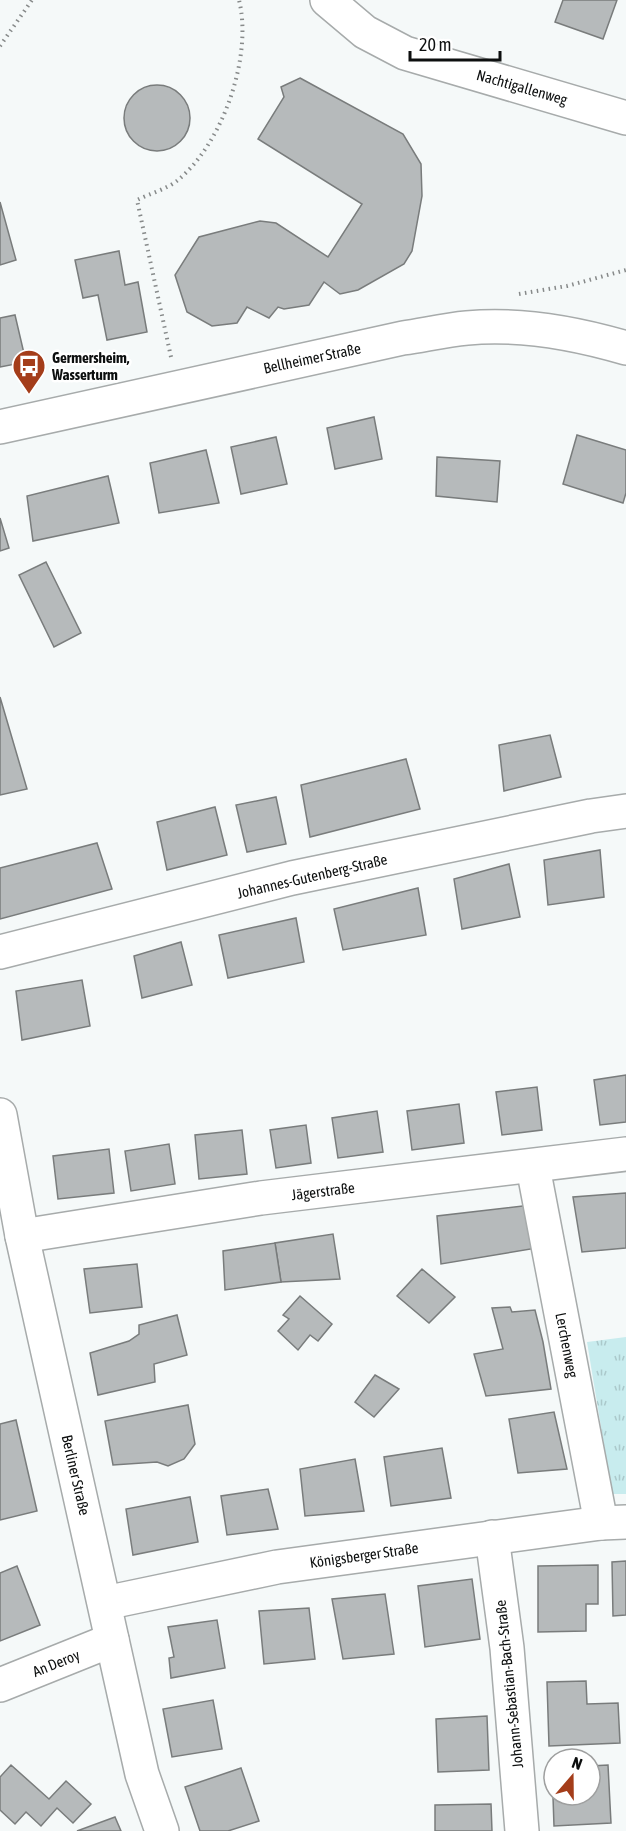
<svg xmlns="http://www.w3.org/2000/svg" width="626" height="1831" font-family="'Asap Condensed',sans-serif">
<defs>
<pattern id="grass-tufts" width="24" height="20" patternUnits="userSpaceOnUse" patternTransform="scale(1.5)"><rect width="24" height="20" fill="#c8ecee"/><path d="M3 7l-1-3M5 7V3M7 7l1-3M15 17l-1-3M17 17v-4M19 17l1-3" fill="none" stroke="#abc9cb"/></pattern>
</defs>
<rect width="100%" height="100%" fill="#f5f9f9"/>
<path fill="url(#grass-tufts)" d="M 626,1337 L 626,1494 L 612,1494 L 587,1342 Z"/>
<g fill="#b6babb" stroke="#797c7c" stroke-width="1.5">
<path d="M 563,0 L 617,0 L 603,39 L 555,22 Z"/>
<path d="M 300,78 L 403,134 L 421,164 L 422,196 L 412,251 L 404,264 L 358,290 L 340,294 L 324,282 L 309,305 L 284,309 L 278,307 L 269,318 L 247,307 L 237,323 L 212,326 L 187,312 L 175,275 L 199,237 L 260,221 L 276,223 L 328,257 L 362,204 L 258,139 L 284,97 L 281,87 Z"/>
<circle cx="157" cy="118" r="33"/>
<path d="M 0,202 L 16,260 L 0,265 Z"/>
<path d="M 119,251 L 125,285 L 138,282 L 147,332 L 107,340 L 98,295 L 83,298 L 75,260 Z"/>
<path d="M 15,315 L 26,362 L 0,367 L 0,318 Z"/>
<path d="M 374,417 L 382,459 L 335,469 L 327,428 Z"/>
<path d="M 577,435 L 626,450 L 626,493 L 623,503 L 563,484 Z"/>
<path d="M 276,437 L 287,484 L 241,494 L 231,447 Z"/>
<path d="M 206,450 L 219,503 L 159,513 L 150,463 Z"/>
<path d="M 437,457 L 500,461 L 497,502 L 436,496 Z"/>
<path d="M 108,476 L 119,523 L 33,541 L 27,496 Z"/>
<path d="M 0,518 L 9,548 L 0,551 Z"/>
<path d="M 46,562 L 81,633 L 54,647 L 19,575 Z"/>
<path d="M 0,697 L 27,789 L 0,795 Z"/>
<path d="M 550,735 L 561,777 L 504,791 L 499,745 Z"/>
<path d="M 406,759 L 420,809 L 310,837 L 301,785 Z"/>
<path d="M 276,797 L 286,844 L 247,852 L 236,805 Z"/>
<path d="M 215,807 L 227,855 L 167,870 L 157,822 Z"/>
<path d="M 97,843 L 112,889 L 0,919 L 0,868 Z"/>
<path d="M 600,850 L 604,897 L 548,905 L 544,860 Z"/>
<path d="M 509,864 L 520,917 L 462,929 L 454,879 Z"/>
<path d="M 418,888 L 426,935 L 343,950 L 334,909 Z"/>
<path d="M 296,918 L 304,962 L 228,978 L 219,935 Z"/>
<path d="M 181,942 L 192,985 L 142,998 L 134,956 Z"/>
<path d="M 82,980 L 90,1026 L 22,1040 L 16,991 Z"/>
<path d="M 626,1075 L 626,1122 L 600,1125 L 594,1080 Z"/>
<path d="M 537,1087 L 542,1130 L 502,1135 L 496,1092 Z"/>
<path d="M 459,1104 L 464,1143 L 412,1150 L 407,1111 Z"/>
<path d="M 377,1111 L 383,1152 L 338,1158 L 332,1118 Z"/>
<path d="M 306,1125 L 311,1163 L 276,1168 L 270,1130 Z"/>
<path d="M 242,1130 L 247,1174 L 199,1179 L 195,1135 Z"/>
<path d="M 169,1144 L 175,1184 L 131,1191 L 125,1151 Z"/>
<path d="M 109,1149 L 114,1193 L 58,1199 L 53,1156 Z"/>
<path d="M 626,1193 L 626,1248 L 582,1252 L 573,1197 Z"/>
<path d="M 531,1205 L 537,1248 L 441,1264 L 437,1216 Z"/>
<path d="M 333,1234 L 340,1279 L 281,1282 L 275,1243 Z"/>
<path d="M 275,1243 L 281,1282 L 225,1290 L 223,1251 Z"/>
<path d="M 137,1264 L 142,1307 L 90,1313 L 84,1269 Z"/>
<path d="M 422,1269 L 455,1297 L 429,1323 L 397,1296 Z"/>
<path d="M 300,1296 L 332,1324 L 318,1341 L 310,1335 L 298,1350 L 278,1331 L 289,1319 L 283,1315 Z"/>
<path d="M 510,1307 L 512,1312 L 535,1310 L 543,1342 L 551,1389 L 486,1396 L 474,1354 L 503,1349 L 492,1308 Z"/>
<path d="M 177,1315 L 187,1355 L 154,1364 L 155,1382 L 98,1395 L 90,1353 L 129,1341 L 139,1334 L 139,1325 Z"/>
<path d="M 375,1375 L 399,1389 L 374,1417 L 355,1402 Z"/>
<path d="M 188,1405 L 195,1444 L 184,1459 L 168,1466 L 157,1462 L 113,1465 L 105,1421 Z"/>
<path d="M 554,1412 L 567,1469 L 518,1473 L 509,1419 Z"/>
<path d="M 16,1420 L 37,1511 L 0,1520 L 0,1424 Z"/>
<path d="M 442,1448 L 451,1498 L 391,1506 L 384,1457 Z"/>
<path d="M 355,1459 L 364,1511 L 305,1516 L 300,1469 Z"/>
<path d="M 268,1489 L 278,1529 L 227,1535 L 221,1496 Z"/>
<path d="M 190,1497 L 198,1542 L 133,1555 L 126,1509 Z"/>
<path d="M 626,1561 L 626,1615 L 613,1616 L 612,1562 Z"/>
<path d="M 598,1565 L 598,1604 L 586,1604 L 586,1631 L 538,1632 L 538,1566 Z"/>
<path d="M 17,1566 L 40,1625 L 0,1641 L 0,1573 Z"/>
<path d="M 472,1579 L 480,1639 L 425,1647 L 418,1586 Z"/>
<path d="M 385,1594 L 394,1654 L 343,1659 L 332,1599 Z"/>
<path d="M 309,1608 L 315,1659 L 264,1664 L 259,1611 Z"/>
<path d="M 217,1620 L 225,1668 L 171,1678 L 169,1658 L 174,1657 L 168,1627 Z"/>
<path d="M 586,1681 L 587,1704 L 618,1703 L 620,1743 L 549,1746 L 547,1682 Z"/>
<path d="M 213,1700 L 222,1749 L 172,1757 L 163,1709 Z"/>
<path d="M 487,1716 L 489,1770 L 438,1772 L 436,1719 Z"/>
<path d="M 11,1765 L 49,1799 L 66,1781 L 91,1804 L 73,1823 L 57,1808 L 41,1826 L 26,1812 L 15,1824 L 0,1810 L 0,1777 Z"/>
<path d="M 608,1765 L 611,1823 L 554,1826 L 552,1768 L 554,1768 L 554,1795 L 590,1795 L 590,1766 Z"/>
<path d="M 241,1768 L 259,1821 L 228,1831 L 200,1831 L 185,1787 Z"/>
<path d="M 491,1804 L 492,1831 L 435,1831 L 435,1805 Z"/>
<path d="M 115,1817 L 121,1831 L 77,1831 Z"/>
</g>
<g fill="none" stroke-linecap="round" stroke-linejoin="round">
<g stroke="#a7abab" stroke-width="36">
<g id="minor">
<path d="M 327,0 L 365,32 L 405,53 L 626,118"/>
<path d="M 0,427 L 403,338 C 424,335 445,330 467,328 C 520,323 575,333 626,348"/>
<path d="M 0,952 L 292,878 L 591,816 L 626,811"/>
<path d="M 0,1115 L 22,1236 L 142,1774 L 162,1831"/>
<path d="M 533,1167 L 601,1523"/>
<path d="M 22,1236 L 261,1198 L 626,1154"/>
<path d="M 492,1537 L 507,1648 L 522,1831"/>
<path d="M 105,1603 L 277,1567 L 601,1523 L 626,1522"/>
<path d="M 0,1685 L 112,1640"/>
</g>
</g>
<g stroke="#878a8a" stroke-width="4" stroke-dasharray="1.5 4.5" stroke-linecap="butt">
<path d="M 0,46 L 32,0"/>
<path d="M 519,294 L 567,286 L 626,270"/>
<path d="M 171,357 L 137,200 C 149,194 167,189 178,180 C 223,143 253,56 239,0"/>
</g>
<use href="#minor" stroke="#fff" stroke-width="33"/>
</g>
<defs>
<g id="bus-pin" transform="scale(1.725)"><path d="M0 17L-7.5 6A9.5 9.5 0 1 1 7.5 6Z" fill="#a43d1a" stroke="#fff"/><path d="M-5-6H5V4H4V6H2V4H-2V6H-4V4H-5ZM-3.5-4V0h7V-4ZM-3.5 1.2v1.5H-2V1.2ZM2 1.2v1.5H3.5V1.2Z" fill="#fff"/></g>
</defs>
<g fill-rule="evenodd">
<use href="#bus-pin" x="29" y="366"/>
</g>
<g text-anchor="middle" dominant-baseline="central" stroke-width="5" stroke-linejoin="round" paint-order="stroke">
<g font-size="15" fill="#0d0f0f" stroke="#fff">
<text transform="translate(522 87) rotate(16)">Nachtigallenweg</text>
<text transform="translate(312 358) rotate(-12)">Bellheimer Straße</text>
<text transform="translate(312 876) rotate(-13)">Johannes-Gutenberg-Straße</text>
<text transform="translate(323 1191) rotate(-7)">Jägerstraße</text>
<text transform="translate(567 1345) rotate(79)">Lerchenweg</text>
<text transform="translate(76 1475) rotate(77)">Berliner Straße</text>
<text transform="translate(364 1555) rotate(-8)">Königsberger Straße</text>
<text transform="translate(56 1663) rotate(-22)">An Deroy</text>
<text transform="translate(509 1684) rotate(-96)">Johann-Sebastian-Bach-Straße</text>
</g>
<g font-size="15" font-weight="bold" fill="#0d0f0f" stroke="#fff" text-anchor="start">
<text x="52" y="357">Germersheim,<tspan x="52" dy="17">Wasserturm</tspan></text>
</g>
</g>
<g transform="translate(572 1777) rotate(20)"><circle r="28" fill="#ffffff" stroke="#9e9f9f" stroke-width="1.5"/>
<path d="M0-4.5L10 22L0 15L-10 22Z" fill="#a43d1a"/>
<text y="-9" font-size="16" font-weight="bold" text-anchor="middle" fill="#0d0f0f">N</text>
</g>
<path d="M410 51v9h90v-9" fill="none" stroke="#0d0f0f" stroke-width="3"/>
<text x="419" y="51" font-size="18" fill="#0d0f0f" stroke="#ffffff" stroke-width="4.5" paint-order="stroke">20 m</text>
</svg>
